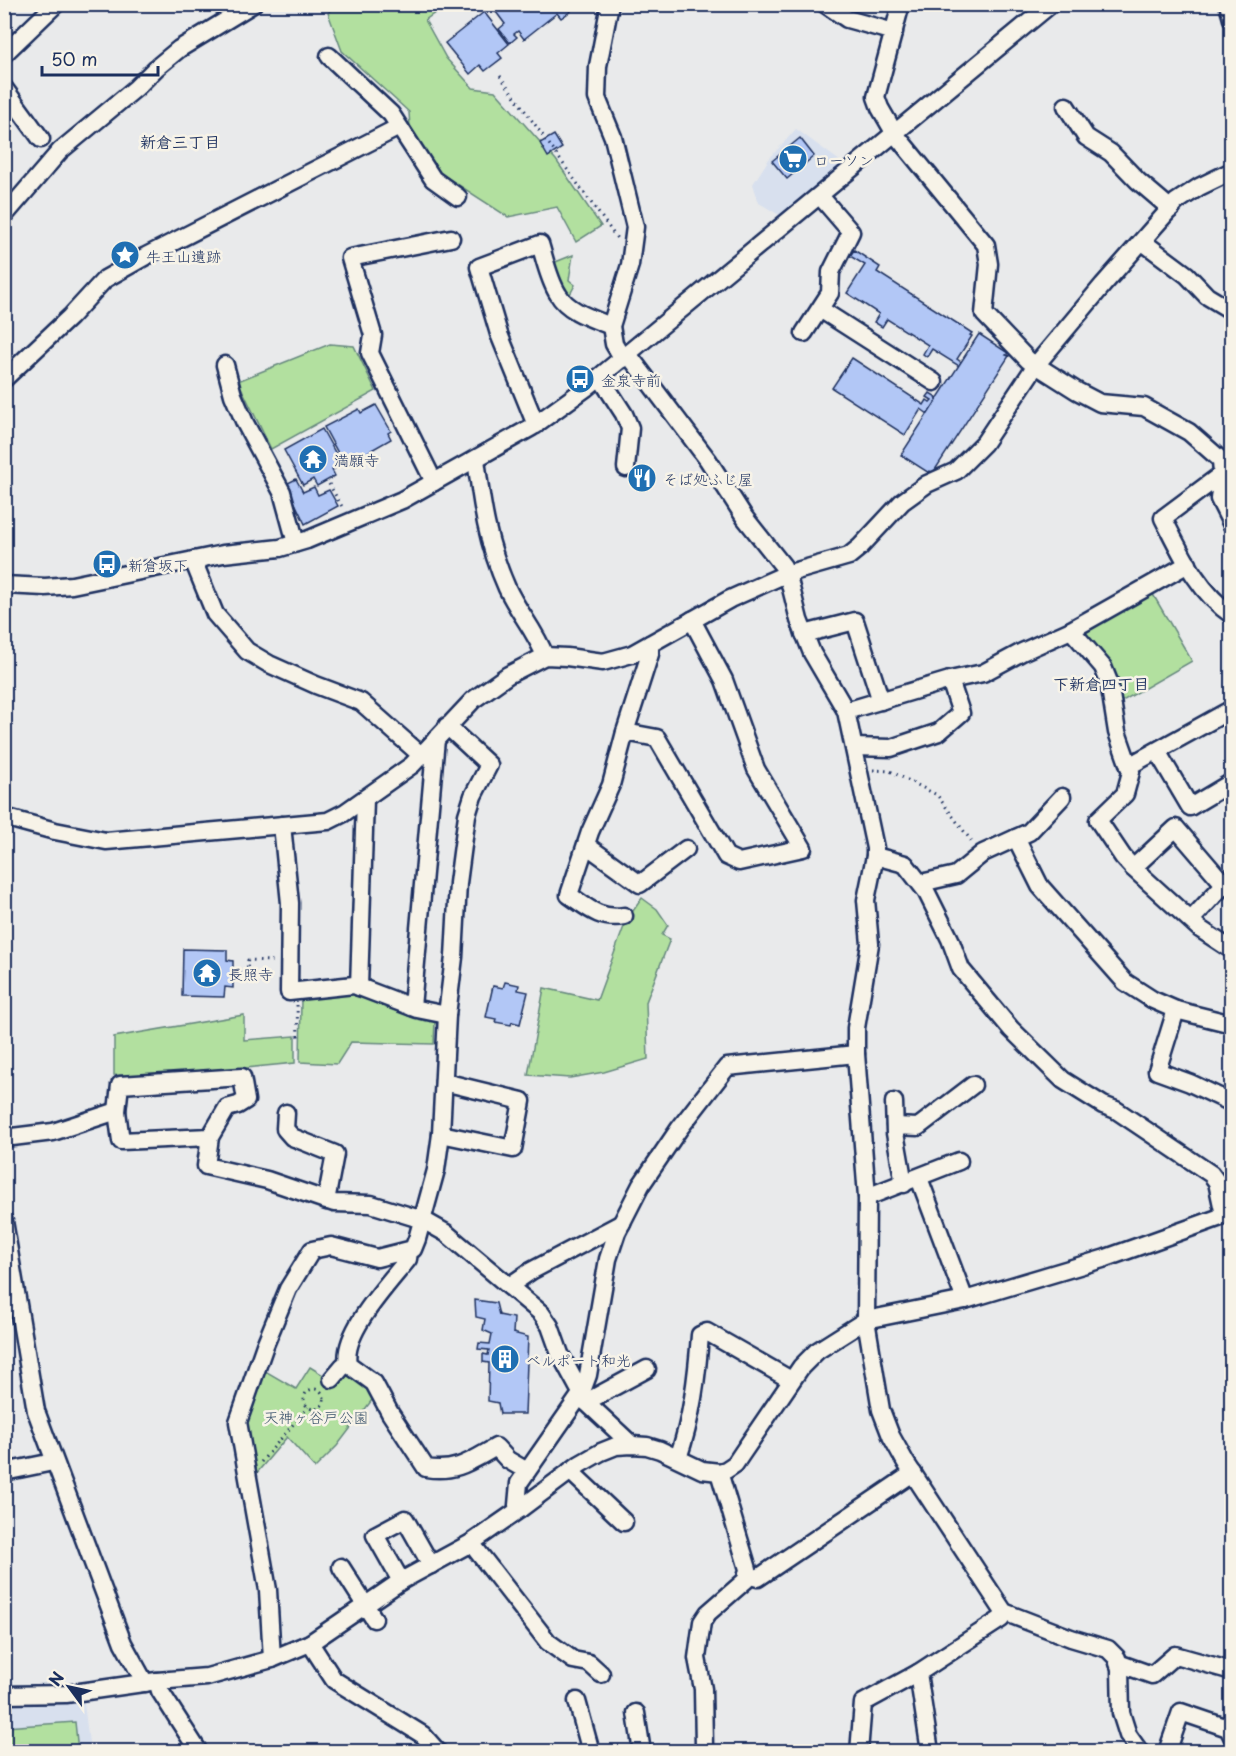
<svg xmlns="http://www.w3.org/2000/svg" width="1236" height="1756" font-family="'Playpen Sans','Klee One',sans-serif">
<rect width="100%" height="100%" fill="#e9eaeb"/>
<filter id="ink" filterUnits="userSpaceOnUse"><feTurbulence type="fractalNoise" baseFrequency=".0167" numOctaves="2"/><feDisplacementMap in="SourceGraphic" scale="12" xChannelSelector="R" yChannelSelector="G"/><feConvolveMatrix kernelMatrix="1 2 1 2 8 2 1 2 1" color-interpolation-filters="sRGB"/></filter>
<g filter="url(#ink)">
<g fill="#d8e0ee">
<path d="M 796,129 L 844,164 L 781,216 L 759,203 L 753,184 L 769,159 Z"/>
<path d="M 5,1701 L 84,1703 L 90,1751 L 5,1752 Z"/>
</g>
<g fill="#b2e09f" stroke="#66887e" stroke-width="1.5">
<path d="M 335,5 L 442,5 L 442,8 L 425,20 L 446,58 L 473,88 L 495,91 L 556,160 L 601,226 L 576,242 L 557,207 L 508,217 L 437,171 L 410,128 L 409,112 L 342,51 L 328,13 Z"/>
<path d="M 573,255 L 569,280 L 575,285 L 568,298 L 565,295 L 553,263 Z"/>
<path d="M 330,344 L 354,346 L 376,391 L 271,449 L 238,381 Z"/>
<path d="M 1151,591 L 1192,661 L 1119,703 L 1085,637 L 1084,628 Z"/>
<path d="M 642,898 L 657,909 L 668,925 L 662,935 L 670,939 L 646,1002 L 648,1059 L 604,1072 L 570,1078 L 528,1075 L 544,988 L 597,1000 L 626,921 Z"/>
<path d="M 353,994 L 435,1021 L 434,1044 L 351,1042 L 337,1064 L 300,1062 L 301,999 Z"/>
<path d="M 244,1015 L 244,1040 L 295,1036 L 295,1063 L 165,1076 L 114,1075 L 114,1037 Z"/>
<path d="M 310,1367 L 336,1383 L 343,1376 L 349,1374 L 370,1389 L 375,1396 L 337,1446 L 315,1468 L 287,1437 L 255,1475 L 243,1424 L 262,1369 L 296,1389 Z"/>
<path d="M 75,1722 L 78,1751 L 5,1751 L 5,1727 Z"/>
</g>
<g fill="#b2c7f6" stroke="#1b2f5e" stroke-width="1.5">
<path d="M 490,4 L 520,4 L 525,11 L 533,4 L 568,4 L 567,6 L 571,11 L 561,18 L 557,13 L 524,39 L 518,31 L 514,34 L 517,37 L 510,43 L 499,29 L 505,24 Z"/>
<path d="M 484,12 L 509,44 L 498,53 L 502,58 L 485,71 L 480,65 L 470,74 L 445,43 Z"/>
<path d="M 554,135 L 562,148 L 548,157 L 540,143 Z"/>
<path d="M 800,138 L 814,156 L 787,179 L 772,161 Z"/>
<path d="M 854,250 L 880,267 L 877,272 L 972,333 L 970,335 L 972,336 L 957,359 L 961,362 L 959,366 L 932,349 L 927,357 L 923,354 L 928,345 L 887,319 L 882,327 L 874,322 L 879,314 L 847,293 L 865,265 L 850,256 Z"/>
<path d="M 979,334 L 1008,353 L 1006,355 L 1009,356 L 933,473 L 930,471 L 929,473 L 901,455 Z"/>
<path d="M 852,358 L 924,405 L 927,400 L 930,402 L 932,400 L 927,397 L 930,393 L 938,398 L 928,414 L 921,409 L 905,435 L 832,388 Z"/>
<path d="M 376,405 L 391,431 L 388,433 L 391,439 L 368,452 L 370,455 L 356,462 L 355,459 L 344,464 L 324,427 L 359,409 L 361,413 Z"/>
<path d="M 322,429 L 342,465 L 332,470 L 335,476 L 317,486 L 313,479 L 303,485 L 284,450 Z"/>
<path d="M 296,479 L 303,492 L 314,487 L 318,495 L 329,490 L 338,506 L 305,524 L 286,484 Z"/>
<path d="M 183,949 L 227,950 L 227,960 L 233,961 L 233,988 L 225,987 L 224,997 L 182,996 Z"/>
<path d="M 505,982 L 519,985 L 518,990 L 528,992 L 520,1024 L 512,1022 L 511,1025 L 495,1022 L 496,1019 L 486,1017 L 493,986 L 503,988 Z"/>
<path d="M 475,1300 L 496,1303 L 499,1315 L 514,1318 L 513,1333 L 528,1337 L 525,1414 L 500,1414 L 498,1403 L 488,1401 L 489,1363 L 483,1362 L 483,1354 L 488,1355 L 489,1350 L 478,1349 L 479,1343 L 490,1344 L 492,1334 L 483,1330 L 485,1319 L 476,1317 Z"/>
</g>
<g fill="none" stroke-linecap="round" stroke-linejoin="round">
<g stroke="#1b2f5e" stroke-width="21">
<g id="minor">
<path d="M 610,4 L 598,66 L 597,98 L 613,137 L 635,227 L 630,265 L 611,326 L 614,344 L 623,359"/>
<path d="M 825,4 L 847,19 L 894,32"/>
<path d="M 901,4 L 876,97 L 880,108 L 895,134 L 986,245 L 989,264 L 984,314 L 1028,360 L 1077,391 L 1100,403 L 1144,407 L 1189,432 L 1221,460 L 1222,474 L 1163,518 C 1181,553 1198,592 1232,615"/>
<path d="M 1228,4 L 1232,19"/>
<path d="M 4,54 L 56,4"/>
<path d="M 329,56 L 391,114 L 433,179 L 458,197"/>
<path d="M 4,88 L 41,139"/>
<path d="M 1066,106 L 1086,137 L 1111,153 L 1138,181 L 1171,209"/>
<path d="M 4,216 L 60,151 L 136,88 L 156,68 L 179,49 L 253,4"/>
<path d="M 1143,242 L 1187,275 L 1207,296 L 1232,311"/>
<path d="M 820,309 L 934,382"/>
<path d="M 804,333 L 830,293 L 831,272 L 851,232 L 820,196"/>
<path d="M 628,354 L 708,460 L 745,518 L 783,566 L 790,584 L 799,620 L 812,653 L 846,711 L 875,848 L 875,856 L 866,900 L 870,944 L 856,1028 L 856,1054 L 867,1197 L 866,1320 L 881,1410 L 891,1436 L 906,1463 L 1004,1612 L 1071,1638 L 1108,1649 L 1117,1658 L 1120,1669 L 1121,1713 L 1128,1735 L 1140,1752"/>
<path d="M 225,365 L 233,395 L 245,423 L 282,492 L 296,543"/>
<path d="M 600,377 L 624,414 L 630,428 L 626,468"/>
<path d="M 4,379 L 70,317 L 105,279 L 146,256 L 399,127"/>
<path d="M 536,425 L 499,334 L 479,267 L 540,244 C 545,260 549,280 558,294 C 568,312 594,319 611,326"/>
<path d="M 476,459 C 482,506 487,543 507,588 C 518,612 535,630 545,656"/>
<path d="M 1215,480 L 1220,491 L 1219,499 L 1232,525"/>
<path d="M 434,482 L 370,353 L 373,335 L 350,258 L 451,238"/>
<path d="M 193,560 L 215,614 L 247,651 L 269,664 L 316,685 L 361,702 L 422,756"/>
<path d="M 4,585 L 45,587 L 72,585 L 223,554 L 280,548 L 307,540 L 402,500 L 532,427 L 586,388 L 1051,4"/>
<path d="M 1071,630 L 1103,667 L 1109,682 L 1117,732 L 1131,772 L 1125,794 L 1098,820 L 1123,857 L 1133,868 L 1200,929 L 1232,950"/>
<path d="M 804,634 L 855,621 L 881,701"/>
<path d="M 846,711 L 950,680 L 983,673 L 1022,652 L 1071,630 L 1188,564"/>
<path d="M 625,732 L 657,738 L 726,856 L 739,862 L 803,848 L 756,769 L 724,680 L 692,620"/>
<path d="M 854,747 L 891,748 L 939,732 L 961,713 L 950,680"/>
<path d="M 1157,751 L 1190,807 L 1232,782"/>
<path d="M 1129,766 L 1232,709"/>
<path d="M 4,817 L 55,831 L 106,841 L 328,821 L 344,813 L 412,765 L 473,700 L 508,675 L 545,656 L 567,657 L 603,662 L 632,654 L 730,599 L 786,574 L 849,556 L 860,547 L 902,502 L 927,484 L 956,471 L 984,443 L 1036,365 L 1103,285 L 1176,202 L 1199,187 L 1232,171"/>
<path d="M 282,825 L 290,903 L 289,992 L 354,985 L 417,1009 L 447,1015"/>
<path d="M 1016,838 L 1040,886 L 1125,982 L 1153,1000 L 1176,1010 L 1232,1024"/>
<path d="M 586,845 L 640,884 L 686,849"/>
<path d="M 875,856 L 905,864 L 926,891 L 950,939 L 961,969 L 1011,1029 L 1063,1080 L 1103,1105 L 1116,1110 L 1211,1174 L 1217,1182 L 1224,1215"/>
<path d="M 1133,868 L 1176,828 L 1224,884"/>
<path d="M 921,883 L 956,875 L 983,853 L 1029,832 L 1062,797"/>
<path d="M 624,916 C 600,920 588,908 569,895 L 590,832 L 611,785 L 625,732 L 650,654 L 650,644"/>
<path d="M 1191,920 L 1231,877"/>
<path d="M 359,987 L 365,799"/>
<path d="M 412,1007 L 436,739"/>
<path d="M 1176,1010 L 1157,1071 L 1190,1083 L 1232,1103"/>
<path d="M 894,1102 L 895,1133 L 904,1184"/>
<path d="M 286,1113 L 285,1129 L 292,1137 L 335,1154 L 326,1201"/>
<path d="M 895,1126 L 918,1127 L 973,1085"/>
<path d="M 441,1134 L 513,1149 L 522,1101 L 444,1082"/>
<path d="M 210,1137 L 121,1141 L 117,1111 L 120,1085 L 242,1077 L 246,1100 L 238,1105 L 227,1108 L 210,1137 L 206,1166 L 267,1180 L 334,1203 L 371,1204 L 423,1220 L 446,1233 L 541,1313 L 550,1326 L 560,1354 L 586,1402 L 632,1445"/>
<path d="M 4,1138 L 53,1132 L 117,1111"/>
<path d="M 919,1178 L 965,1300"/>
<path d="M 867,1197 L 959,1161"/>
<path d="M 4,1221 L 36,1411 L 123,1643 L 145,1683"/>
<path d="M 409,1251 L 408,1259 C 389,1283 341,1333 348,1364 L 374,1383 L 390,1413 L 426,1468 C 456,1473 471,1461 496,1447 L 508,1460 L 527,1471"/>
<path d="M 509,1286 L 531,1271 L 622,1223"/>
<path d="M 332,1379 L 343,1366 L 348,1364"/>
<path d="M 586,1402 L 647,1369"/>
<path d="M 678,1458 C 692,1418 697,1377 700,1335 L 707,1332 L 791,1380"/>
<path d="M 570,1471 L 624,1522"/>
<path d="M 4,1472 L 53,1462"/>
<path d="M 520,1509 L 517,1505 L 519,1483 L 581,1394 L 588,1375 L 608,1259 L 617,1232 L 641,1185 L 679,1129 L 727,1067 L 856,1054"/>
<path d="M 471,1543 L 548,1642 L 573,1660 L 589,1663 L 601,1674"/>
<path d="M 341,1567 L 374,1619"/>
<path d="M 747,1575 L 758,1578 L 913,1473"/>
<path d="M 401,1581 L 375,1535 L 405,1519 L 431,1565"/>
<path d="M 310,1643 L 334,1680 L 423,1735 L 438,1752"/>
<path d="M 272,1659 L 268,1590 L 238,1422 L 265,1345 L 288,1289 L 312,1250 L 331,1246 L 377,1258 L 413,1249 L 417,1239 L 436,1170 L 441,1134 L 447,1015 L 454,957 L 458,883 L 467,815 L 473,796 L 489,765 L 447,726"/>
<path d="M 1118,1663 L 1152,1675 L 1175,1655 L 1232,1671"/>
<path d="M 157,1681 L 160,1691 L 199,1752"/>
<path d="M 4,1695 L 66,1694 L 157,1681 L 207,1677 L 272,1659 L 310,1643 L 401,1581 L 471,1543 L 520,1509 L 580,1464 L 601,1452 L 616,1446 L 632,1445 L 647,1446 L 660,1450 L 702,1470 L 719,1472 L 726,1470 L 735,1464 L 741,1455 L 801,1367 L 817,1351 L 866,1320 L 965,1300 L 1106,1258 L 1232,1213"/>
<path d="M 577,1701 L 591,1752"/>
<path d="M 636,1713 L 642,1752"/>
<path d="M 706,1752 L 704,1747 L 703,1689 L 697,1658 L 702,1622 L 708,1613 L 746,1580 L 748,1569 L 719,1472"/>
<path d="M 859,1752 L 863,1703 L 918,1673"/>
<path d="M 929,1752 L 929,1745 L 918,1673 L 1001,1619 L 1004,1612"/>
<path d="M 1167,1752 L 1181,1712 L 1228,1728 L 1232,1736"/>
</g>
</g>
<g stroke="#1b2f5e" stroke-width="3" stroke-dasharray="1.5 4.5" stroke-linecap="butt">
<path d="M 500,76 L 618,240"/>
<path d="M 329,484 L 344,510"/>
<path d="M 873,770 L 890,771 L 937,795 L 972,842"/>
<path d="M 240,972 L 247,972 L 248,960 L 275,961"/>
<path d="M 297,1005 L 298,1038"/>
<circle cx="314" cy="1399" r="10"/>
<path d="M 261,1462 L 308,1407"/>
</g>
<use href="#minor" stroke="#f7f3e8" stroke-width="16"/>
</g>
</g>
<defs>
<g id="supermarket-disc" transform="scale(1.5)"><circle r="9.5" fill="#1f6fb2" stroke="#f7f3e8"/><path d="M-6-5.5h2.5l.6 2H6L4.5 2H-2.5L-4.4-4H-6ZM-1.5 3.2a1.3 1.3 0 1 0 .1 0ZM3 3.2a1.3 1.3 0 1 0 .1 0Z" fill="#fff"/></g>
<g id="sight-disc" transform="scale(1.5)"><circle r="9.5" fill="#1f6fb2" stroke="#f7f3e8"/><path d="M0-6L1.8-2.2L6-1.7L2.9 1.2L3.7 5.4L0 3.3L-3.7 5.4L-2.9 1.2L-6-1.7L-1.8-2.2Z" fill="#fff"/></g>
<g id="bus-disc" transform="scale(1.5)"><circle r="9.5" fill="#1f6fb2" stroke="#f7f3e8"/><path d="M-5-6H5V4H4V6H2V4H-2V6H-4V4H-5ZM-3.5-4V0h7V-4ZM-3.5 1.2v1.5H-2V1.2ZM2 1.2v1.5H3.5V1.2Z" fill="#fff"/></g>
<g id="temple-disc" transform="scale(1.5)"><circle r="9.5" fill="#1f6fb2" stroke="#f7f3e8"/><path d="M0-6L5-2H3V0L6.5 2.5H4V6H1.5V3h-3V6H-4V2.5H-6.5L-3 0V-2H-5Z" fill="#fff"/></g>
<g id="restaurant-disc" transform="scale(1.5)"><circle r="9.5" fill="#1f6fb2" stroke="#f7f3e8"/><path d="M-5-6h1v4h1v-4h1v4h1v-4h1v5L-1.5 .5V6h-2V.5L-5-1ZM5-6V6H3V1.5H1.5Q1.5-4 5-6Z" fill="#fff"/></g>
<g id="building-disc" transform="scale(1.5)"><circle r="9.5" fill="#1f6fb2" stroke="#f7f3e8"/><path d="M-4-6H4V6H1V3H-1V6H-4ZM-2.5-4.3h1.7v1.8h-1.7ZM.8-4.3h1.7v1.8H.8ZM-2.5-1h1.7V.8h-1.7ZM.8-1h1.7V.8H.8Z" fill="#fff"/></g>
</defs>
<g fill-rule="evenodd">
<use href="#supermarket-disc" x="793" y="159"/>
<use href="#sight-disc" x="125" y="255"/>
<use href="#bus-disc" x="580" y="379"/>
<use href="#temple-disc" x="313" y="459"/>
<use href="#restaurant-disc" x="642" y="478"/>
<use href="#bus-disc" x="107" y="564"/>
<use href="#temple-disc" x="207" y="973"/>
<use href="#building-disc" x="505" y="1359"/>
</g>
<g text-anchor="middle" dominant-baseline="central" stroke-width="5" stroke-linejoin="round" paint-order="stroke">
<g font-size="15" fill="#1b2f5e" stroke="#f7f3e8" text-anchor="start">
<text x="814" y="159">ローソン</text>
<text x="146" y="255">牛王山遺跡</text>
<text x="601" y="379">金泉寺前</text>
<text x="334" y="459">満願寺</text>
<text x="663" y="478">そば処ふじ屋</text>
<text x="128" y="564">新倉坂下</text>
<text x="228" y="973">長照寺</text>
<text x="526" y="1359">ベルポート和光</text>
</g>
<g font-size="15" fill="#39526b" stroke="#f7f3e8">
<text x="316" y="1416">天神ヶ谷戸公園</text>
</g>
<g font-size="16" font-weight="bold" fill="#1b2f5e" stroke="#f7f3e8">
<text x="180" y="141">新倉三丁目</text>
<text x="1101" y="683">下新倉四丁目</text>
</g>
</g>
<rect width="1236" height="1756" fill="none" stroke="#f7f3e8" stroke-width="24"/>
<rect x="12" y="12" width="1212" height="1732" fill="none" stroke="#1b2f5e" stroke-width="2" filter="url(#ink)"/>
<g transform="translate(69 1687) rotate(303)" stroke="#f7f3e8" stroke-width="4.5" paint-order="stroke">
<path d="M0-4.5L10 22L0 15L-10 22Z" fill="#1b2f5e"/>
<text y="-9" font-size="16" font-weight="bold" text-anchor="middle" fill="#1b2f5e">N</text>
</g>
<path d="M42 66v9h116v-9" fill="none" stroke="#1b2f5e" stroke-width="3"/>
<text x="51" y="66" font-size="18" fill="#1b2f5e" stroke="#f7f3e8" stroke-width="4.5" paint-order="stroke">50 m</text>
</svg>
